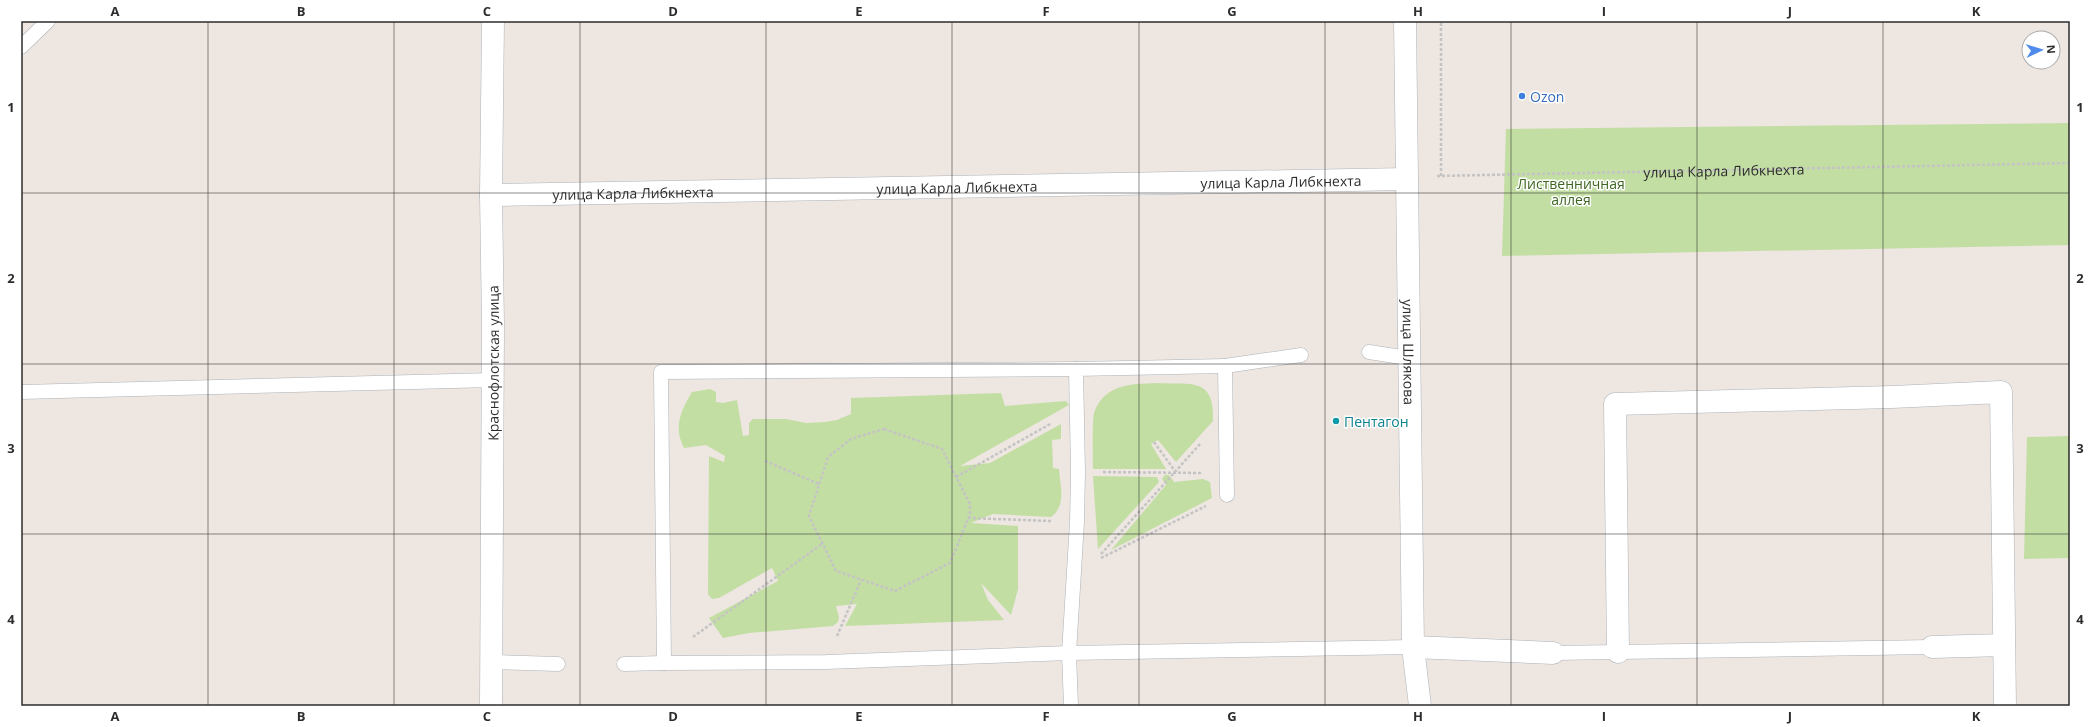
<svg xmlns="http://www.w3.org/2000/svg" width="2091" height="727" font-family="'Open Sans',sans-serif">
<rect width="100%" height="100%" fill="#ede6e1"/>
<g fill="#c3dea3">
<path d="M 2070,123 L 2070,245 L 1502,256 L 1506,129 Z"/>
<path d="M 1156,383 C 1190,385 1215,376 1213,421 L 1176,462 L 1158,440 L 1151,444 L 1166,469 L 1093,469 C 1093,457 1092,421 1094,413 C 1104,384 1131,384 1156,383 Z"/>
<path d="M 710,389 L 716,392 L 716,402 L 723,403 L 737,400 L 743,436 L 749,435 L 749,423 L 753,419 L 786,419 L 806,423 L 825,422 L 837,420 L 851,414 L 851,398 L 1001,393 L 1005,406 L 1066,401 L 1069,405 L 960,466 L 990,463 L 1061,424 L 1061,439 L 1052,440 L 1053,468 L 1059,469 C 1060,486 1067,505 1051,517 L 993,514 L 971,523 L 1018,526 L 1018,589 L 1011,615 L 981,583 L 988,600 L 1004,620 L 845,626 L 857,604 L 836,606 L 839,617 L 838,622 L 833,626 L 749,633 L 723,638 L 709,618 L 778,581 L 772,568 L 719,598 L 712,599 L 708,594 L 709,456 L 724,462 L 725,456 L 706,445 L 684,448 C 673,428 681,410 692,392 Z"/>
<path d="M 2070,436 L 2070,558 L 2024,559 L 2027,437 Z"/>
<path d="M 1165,475 L 1169,475 L 1174,482 L 1203,479 L 1210,482 L 1212,498 L 1111,550 L 1166,485 L 1162,479 Z"/>
<path d="M 1093,476 L 1157,477 L 1159,482 L 1098,549 Z"/>
</g>
<g fill="none" stroke-linecap="round" stroke-linejoin="round">
<g stroke="#adb2b8" stroke-width="15">
<g id="service">
<path d="M 21,47 L 48,21"/>
<path d="M 1369,352 L 1408,358"/>
<path d="M 1225,366 L 1301,355"/>
<path d="M 1076,369 L 661,372 L 664,663 L 826,662 L 1069,653 L 1413,647"/>
<path d="M 21,392 L 493,380"/>
<path d="M 1553,653 L 1932,647"/>
<path d="M 491,662 L 558,664"/>
<path d="M 624,664 L 664,663"/>
<path d="M 1071,706 L 1069,653 L 1077,522 L 1078,472 L 1076,369 L 1225,366 L 1227,495"/>
</g>
</g>
<g stroke="#adb2b8" stroke-width="23">
<g id="minor">
<path id="s2" d="M 1405,21 L 1413,647 L 1420,706"/>
<path id="s3" d="M 491,195 L 1406,179"/>
<path d="M 1413,647 L 1553,653"/>
<path d="M 1932,647 L 2004,645"/>
<path d="M 1618,652 L 1615,404 L 1892,397 L 2001,392 L 2005,706"/>
<path id="s4" d="M 491,706 L 493,325 L 491,195 L 493,21"/>
</g>
</g>
<g stroke="#c4c4c4" stroke-width="2.5" stroke-dasharray="3 2" stroke-linecap="butt">
<path id="s1" d="M 1437,176 L 2070,163"/>
<path d="M 1441,176 L 1441,21"/>
<path d="M 884,429 L 942,449 L 970,504 L 970,514 L 950,563 L 895,591 L 836,571 L 809,516 L 828,457 L 851,439 Z"/>
<path d="M 1154,442 L 1175,471"/>
<path d="M 765,461 L 819,484"/>
<path d="M 1103,472 L 1202,473"/>
<path d="M 956,477 L 1052,423"/>
<path d="M 968,518 L 1051,521"/>
<path d="M 1101,554 L 1201,443"/>
<path d="M 1101,558 L 1206,506"/>
<path d="M 837,636 L 861,580"/>
<path d="M 693,637 L 822,544"/>
</g>
<use href="#service" stroke="#fff" stroke-width="14"/>
<use href="#minor" stroke="#fff" stroke-width="22"/>
</g>
<path fill="none" stroke="#2d2d2d" stroke-width="1" stroke-opacity="0.55" d="M 208,21 L 208,706M 394,21 L 394,706M 580,21 L 580,706M 766,21 L 766,706M 952,21 L 952,706M 1139,21 L 1139,706M 1325,21 L 1325,706M 1511,21 L 1511,706M 1697,21 L 1697,706M 1883,21 L 1883,706M 21,193 L 2070,193M 21,364 L 2070,364M 21,534 L 2070,534"/>
<circle fill="#3f7fe0" stroke="#fff" stroke-width="1.5" cx="1522" cy="96" r="4"/>
<circle fill="#0f9aa8" stroke="#fff" stroke-width="1.5" cx="1336" cy="421" r="4"/>
<g text-anchor="middle" dominant-baseline="central" stroke-width="3" stroke-linejoin="round" paint-order="stroke">
<g font-size="14" fill="#366cbe" stroke="#fff" text-anchor="start">
<text x="1530" y="96">Ozon</text>
</g>
<g font-size="14" fill="#2d2d2d" stroke="#fff">
<text stroke="none"><textPath href="#s1" startOffset="287">улица Карла Либкнехта</textPath></text>
<text stroke="none"><textPath href="#s3" startOffset="790">улица Карла Либкнехта</textPath></text>
<text stroke="none"><textPath href="#s3" startOffset="466">улица Карла Либкнехта</textPath></text>
<text stroke="none"><textPath href="#s3" startOffset="142">улица Карла Либкнехта</textPath></text>
<text stroke="none"><textPath href="#s2" startOffset="331">улица Шлякова</textPath></text>
<text stroke="none"><textPath href="#s4" startOffset="343">Краснофлотская улица</textPath></text>
</g>
<g font-size="14" fill="#3d6622" stroke="#fff">
<text x="1571" y="183">Лиственничная<tspan x="1571" dy="16">аллея</tspan></text>
</g>
<g font-size="14" fill="#0d838f" stroke="#fff" text-anchor="start">
<text x="1344" y="421">Пентагон</text>
</g>
</g>
<rect width="2091" height="727" fill="none" stroke="#ffffff" stroke-width="44"/>
<g transform="translate(2041 50) rotate(86)"><circle r="19" fill="#ffffff" stroke="#ababab"/>
<path d="M0-3L7 15L0 10L-7 15Z" fill="#508beb"/>
<text y="-6" font-size="11" font-weight="bold" text-anchor="middle" fill="#2d2d2d">N</text>
</g>
<rect x="22" y="22" width="2047" height="683" fill="none" stroke="#2d2d2d" stroke-width="1.5"/>
<g font-size="13" text-anchor="middle" font-weight="bold" fill="#2d2d2d">
<text x="115" y="16">A</text>
<text x="301" y="16">B</text>
<text x="487" y="16">C</text>
<text x="673" y="16">D</text>
<text x="859" y="16">E</text>
<text x="1046" y="16">F</text>
<text x="1232" y="16">G</text>
<text x="1418" y="16">H</text>
<text x="1604" y="16">I</text>
<text x="1790" y="16">J</text>
<text x="1976" y="16">K</text>
<text x="11" y="112">1</text>
<text x="2080" y="112">1</text>
<text x="11" y="283">2</text>
<text x="2080" y="283">2</text>
<text x="11" y="453">3</text>
<text x="2080" y="453">3</text>
<text x="11" y="624">4</text>
<text x="2080" y="624">4</text>
<text x="115" y="721">A</text>
<text x="301" y="721">B</text>
<text x="487" y="721">C</text>
<text x="673" y="721">D</text>
<text x="859" y="721">E</text>
<text x="1046" y="721">F</text>
<text x="1232" y="721">G</text>
<text x="1418" y="721">H</text>
<text x="1604" y="721">I</text>
<text x="1790" y="721">J</text>
<text x="1976" y="721">K</text>
</g>
</svg>
